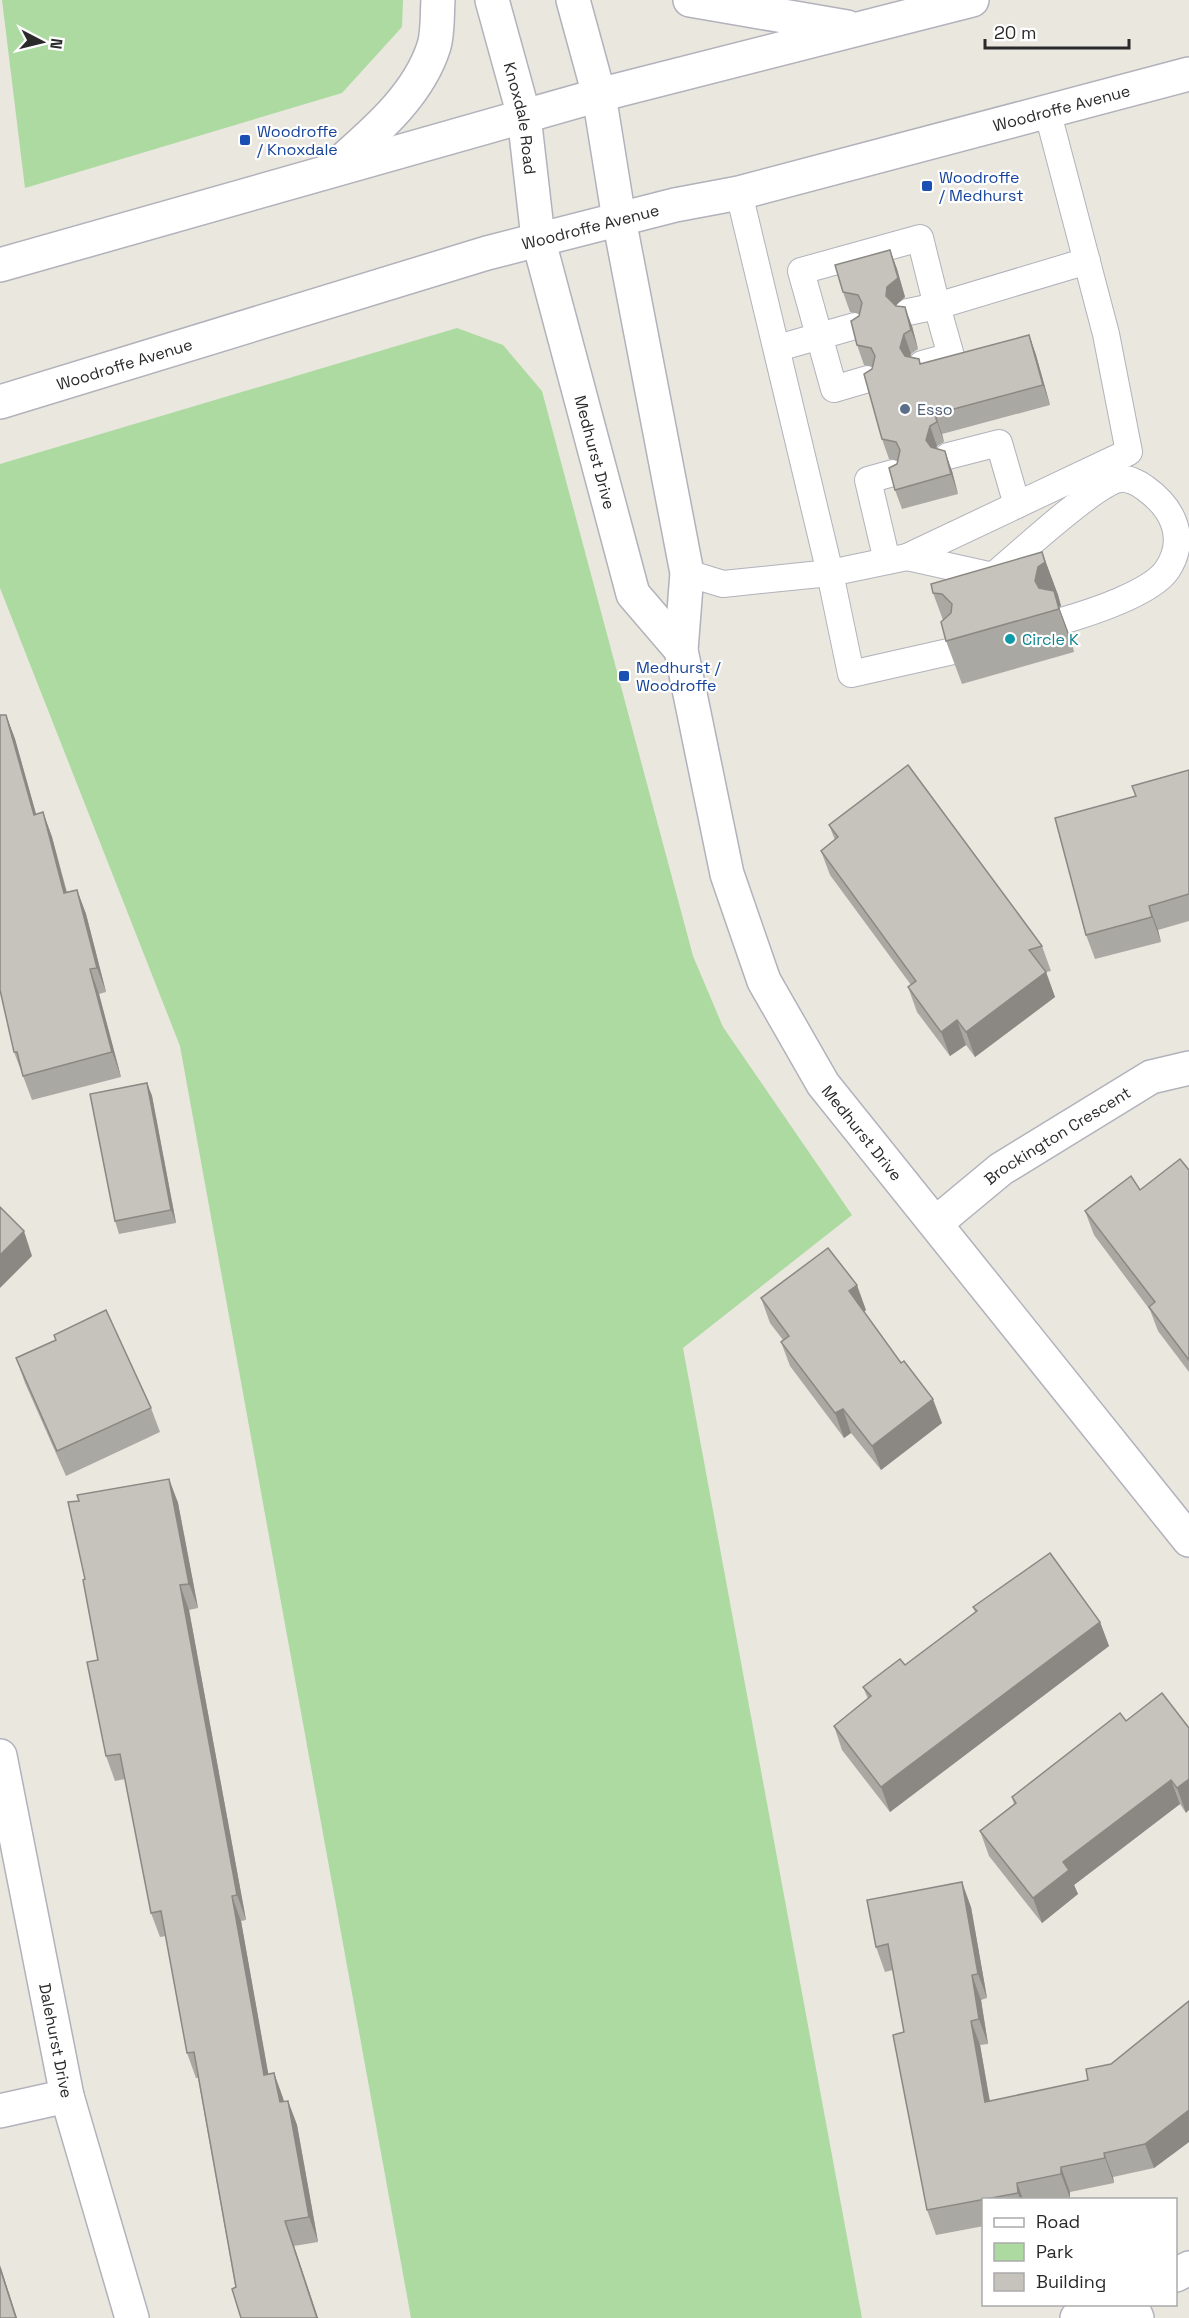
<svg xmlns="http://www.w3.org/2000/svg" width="1189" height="2318" font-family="'Space Grotesk',sans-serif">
<rect width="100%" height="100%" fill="#eae7de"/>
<g fill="#acdaa1">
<path d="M 2,0 L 403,0 L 402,27 L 342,93 L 25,188 Z"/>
<path d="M 457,328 L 503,345 L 542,391 L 693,956 L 723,1027 L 852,1215 L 683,1348 L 862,2318 L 411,2318 L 180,1046 L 0,588 L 0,464 Z"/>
</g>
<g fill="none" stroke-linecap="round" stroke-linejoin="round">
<g stroke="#b1b2bc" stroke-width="28">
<g id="lane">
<path d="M 778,348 L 855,326"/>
<path d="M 922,364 L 951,356 L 937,306 L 1087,261"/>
<path d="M 868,379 L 834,389 L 801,271 L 920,238 L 937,306 L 908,312"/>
<path d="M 948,456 L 999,443 L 1017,505"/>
<path d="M 907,557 L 993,576 C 1017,556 1095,483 1120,479 C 1128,478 1139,483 1145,488 C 1173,508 1188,538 1167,570 C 1151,593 1092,612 1065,620"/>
<path d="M 887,561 L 868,480 L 893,473"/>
<path d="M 687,573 L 723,584 L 830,573 L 739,193"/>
<path d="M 953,651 L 851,674 L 830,573 L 907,557 L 1129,452 L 1106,334 L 1047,110"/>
</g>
</g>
<g stroke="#b1b2bc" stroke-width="36">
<g id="street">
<path id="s1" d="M 936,1223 L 1001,1169 L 1151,1077 L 1189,1068"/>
<path id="s2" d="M 0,1756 L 67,2096 L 132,2318"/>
<path d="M 0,2111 L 67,2096"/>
<path d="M 1131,2304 L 1137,2318"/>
</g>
</g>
<g stroke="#b1b2bc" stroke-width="36">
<g id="secondary">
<path id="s3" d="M 492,0 L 524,116 L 538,238 L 633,594 L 681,650"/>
<path id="s4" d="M 573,0 L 599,95 L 619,219 L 687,573 L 681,650 L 727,874 L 764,981 L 823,1084 L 1189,1540"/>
<path d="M 690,0 L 847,27"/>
<path d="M 334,168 C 372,134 418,97 434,46 C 438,33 437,14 438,0"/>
<path d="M 0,265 L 599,95 L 972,0"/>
<path id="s5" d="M 0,402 L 487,253 L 675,205 L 739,193 L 1189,74"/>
<path d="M 1176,2275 L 1189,2268"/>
<path d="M 1077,2318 L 1118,2304"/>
</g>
</g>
<use href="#lane" stroke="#fff" stroke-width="26"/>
<use href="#street" stroke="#fff" stroke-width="33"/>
<use href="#secondary" stroke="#fff" stroke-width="33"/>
</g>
<g fill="#aaa8a3">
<path d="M 890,250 L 897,269 L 905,297 L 895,306 L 912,326 L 918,349 L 911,354 L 910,357 L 919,359 L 921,364 L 1029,335 L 1036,355 L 1050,405 L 942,434 L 944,442 L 937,446 L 936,449 L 952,471 L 958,494 L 902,509 L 895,490 L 898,461 L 889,459 L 882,439 L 872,369 L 873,367 L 864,365 L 857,345 L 860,314 L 850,312 L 843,292 Z"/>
<path d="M 1042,552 L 1058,595 L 1061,606 L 1059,607 L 1069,634 L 1074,652 L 962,684 L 946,641 L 943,620 L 933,593 Z"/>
<path d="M 6,715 L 15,739 L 36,814 L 43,812 L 52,837 L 67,892 L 77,890 L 86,914 L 106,992 L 99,994 L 121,1077 L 32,1100 L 14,1052 Z"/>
<path d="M 1189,770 L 1189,921 L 1158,930 L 1161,942 L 1095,959 L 1086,935 L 1136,796 Z"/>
<path d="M 829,825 L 1042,946 L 1051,971 L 1046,972 L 1055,997 L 975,1057 L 966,1045 L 950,1056 L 917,1012 L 908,987 L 911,985 L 830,875 L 821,851 L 835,840 Z"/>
<path d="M 147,1083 L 152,1096 L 176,1223 L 119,1234 L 115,1221 Z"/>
<path d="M 1189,1170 L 1189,1372 L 1158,1331 L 1150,1310 L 1094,1235 L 1085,1211 Z"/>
<path d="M 761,1298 L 866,1310 L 864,1312 L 942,1423 L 881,1470 L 851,1433 L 844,1438 L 790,1366 L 781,1342 L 783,1340 L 770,1323 Z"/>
<path d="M 16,1358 L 151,1408 L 160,1432 L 66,1476 L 25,1383 Z"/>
<path d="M 169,1479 L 178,1503 L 198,1608 L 189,1610 L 246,1920 L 241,1921 L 268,2074 L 274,2073 L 284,2101 L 288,2101 L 297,2125 L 318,2242 L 294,2246 L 318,2318 L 241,2318 L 198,2078 L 196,2078 L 187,2053 L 166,1936 L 160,1937 L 151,1913 L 125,1779 L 115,1781 L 106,1756 L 98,1660 L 85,1579 Z"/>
<path d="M 973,1607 L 1100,1622 L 1109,1646 L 890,1812 L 842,1750 L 834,1726 L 868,1699 L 863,1687 L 905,1665 L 975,1612 Z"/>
<path d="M 1162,1693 L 1186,1813 L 1180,1804 L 1074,1885 L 1078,1894 L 1042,1923 L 989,1856 L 980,1831 L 1014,1804 L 1012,1797 L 1126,1721 Z"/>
<path d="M 971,1907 L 987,1998 L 981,2000 L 988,2044 L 980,2045 L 990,2101 L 1088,2080 L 1111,2064 L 1189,2001 L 1189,2142 L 1154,2168 L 1113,2177 L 1114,2183 L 1070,2192 L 1070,2198 L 1065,2199 L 984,2199 L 984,2226 L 936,2235 L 927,2210 L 904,2032 L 893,1970 L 885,1972 L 876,1947 Z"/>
</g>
<g fill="#8b8884">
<path d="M 890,250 L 897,269 L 905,297 L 894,307 L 886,296 Z"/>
<path d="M 905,307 L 912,326 L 918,349 L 911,330 Z"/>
<path d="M 904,334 L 911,354 L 907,367 L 900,348 Z"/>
<path d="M 1029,335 L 1036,355 L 1050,405 L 1043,385 Z"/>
<path d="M 935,414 L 942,434 L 944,442 L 937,422 Z"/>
<path d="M 930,426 L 937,446 L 933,459 L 926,440 Z"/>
<path d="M 945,451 L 952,471 L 958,494 L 951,474 Z"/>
<path d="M 1042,552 L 1058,595 L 1061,606 L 1059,607 L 1069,634 L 1074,652 L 1058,607 L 1054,610 L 1035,581 Z"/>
<path d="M 6,715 L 15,739 L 43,839 L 34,815 Z"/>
<path d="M 43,812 L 52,837 L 73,918 L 64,893 Z"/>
<path d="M 77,890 L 86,914 L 106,992 L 97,968 Z"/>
<path d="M 1149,906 L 1158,930 L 1161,942 L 1152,917 Z"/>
<path d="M 90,969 L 99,994 L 121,1077 L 112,1052 Z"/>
<path d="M 1046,972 L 1055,997 L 975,1057 L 966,1032 Z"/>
<path d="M 957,1020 L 966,1045 L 950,1056 L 941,1032 Z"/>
<path d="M 147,1083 L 152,1096 L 176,1223 L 171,1210 Z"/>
<path d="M 24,1231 L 32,1256 L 0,1288 L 0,1255 Z"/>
<path d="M 857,1285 L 866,1310 L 858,1316 L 849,1291 Z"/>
<path d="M 933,1399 L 942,1423 L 881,1470 L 872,1446 Z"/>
<path d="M 843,1409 L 851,1433 L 844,1438 L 835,1413 Z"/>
<path d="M 169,1479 L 178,1503 L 198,1608 L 189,1584 Z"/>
<path d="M 180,1585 L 189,1610 L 246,1920 L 237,1895 Z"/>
<path d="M 1100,1622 L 1109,1646 L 890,1812 L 881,1787 Z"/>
<path d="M 1189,1779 L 1189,1810 L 1186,1813 L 1177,1788 Z"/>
<path d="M 1171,1780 L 1180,1804 L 1074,1885 L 1078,1894 L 1042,1923 L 1033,1898 L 1063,1862 Z"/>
<path d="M 962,1882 L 971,1907 L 987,1998 L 978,1974 Z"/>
<path d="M 232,1896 L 241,1921 L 273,2100 L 264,2075 Z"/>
<path d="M 972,1975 L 981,2000 L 988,2044 L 979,2019 Z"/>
<path d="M 971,2021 L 980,2045 L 994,2127 L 985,2102 Z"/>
<path d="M 274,2073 L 283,2098 L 288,2127 L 280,2102 Z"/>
<path d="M 288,2101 L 297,2125 L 318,2242 L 309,2217 Z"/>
<path d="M 1189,2110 L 1189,2142 L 1154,2168 L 1145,2144 Z"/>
<path d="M 1104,2153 L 1113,2177 L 1114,2183 L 1105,2158 Z"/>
<path d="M 1061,2167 L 1070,2192 L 1070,2198 L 1061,2174 Z"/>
<path d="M 1017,2183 L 1023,2199 L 1020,2199 L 1018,2193 Z"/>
<path d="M 285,2221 L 294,2246 L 318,2318 L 317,2318 Z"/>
<path d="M 0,2265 L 17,2318 L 16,2318 L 0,2268 Z"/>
</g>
<g fill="#c6c3bd" stroke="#8b8884" stroke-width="1.5">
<path d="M 890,250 L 898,278 L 887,287 L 886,296 L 896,306 L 905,307 L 911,330 L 904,334 L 900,348 L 905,356 L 919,359 L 920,364 L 1029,335 L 1043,385 L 935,414 L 937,422 L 930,426 L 926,440 L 931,447 L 945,451 L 951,474 L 895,490 L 889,468 L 897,464 L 900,450 L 896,442 L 882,439 L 864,374 L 872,369 L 875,356 L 871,348 L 857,345 L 851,321 L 859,316 L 862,303 L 858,295 L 843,292 L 835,265 Z"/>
<path d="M 1042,552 L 1045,562 L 1038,567 L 1035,581 L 1039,588 L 1054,591 L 1059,609 L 946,641 L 941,622 L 951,613 L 952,604 L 942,594 L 933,593 L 931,584 Z"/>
<path d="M 0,715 L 6,715 L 34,815 L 43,812 L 64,893 L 77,890 L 97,968 L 90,969 L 112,1052 L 23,1076 L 17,1052 L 14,1052 L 0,990 Z"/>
<path d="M 908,765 L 1042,946 L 1029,950 L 1046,972 L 966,1032 L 957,1020 L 941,1032 L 908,987 L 916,981 L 821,851 L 838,837 L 829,825 Z"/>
<path d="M 1189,770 L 1189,894 L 1149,906 L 1152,917 L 1086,935 L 1055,818 L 1136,796 L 1132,786 Z"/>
<path d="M 147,1083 L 171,1210 L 115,1221 L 90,1094 Z"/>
<path d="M 1180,1159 L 1189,1170 L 1189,1360 L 1149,1307 L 1155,1302 L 1085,1211 L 1131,1176 L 1140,1190 Z"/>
<path d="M 0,1207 L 24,1231 L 0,1255 Z"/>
<path d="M 828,1248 L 857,1285 L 849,1291 L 901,1363 L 904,1361 L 933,1399 L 872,1446 L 843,1409 L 835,1413 L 781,1342 L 789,1336 L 761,1298 Z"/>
<path d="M 106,1310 L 151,1408 L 57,1451 L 16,1358 L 56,1340 L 54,1335 Z"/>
<path d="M 169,1479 L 189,1584 L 180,1585 L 237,1895 L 232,1896 L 264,2075 L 274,2073 L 280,2102 L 288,2101 L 309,2217 L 285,2221 L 317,2318 L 241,2318 L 232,2289 L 236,2287 L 194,2052 L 187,2053 L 161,1911 L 151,1913 L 120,1754 L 106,1756 L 87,1662 L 98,1660 L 83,1580 L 85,1579 L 68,1502 L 79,1501 L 77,1495 Z"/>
<path d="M 1050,1553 L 1100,1622 L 881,1787 L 834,1726 L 871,1696 L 863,1687 L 900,1659 L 905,1665 L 977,1611 L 973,1607 Z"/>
<path d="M 1162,1693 L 1189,1728 L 1189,1779 L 1177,1788 L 1171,1780 L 1063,1862 L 1069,1870 L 1033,1898 L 980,1831 L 1016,1803 L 1012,1797 L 1120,1713 L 1126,1721 Z"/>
<path d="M 962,1882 L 978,1974 L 972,1975 L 979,2019 L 971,2021 L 985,2102 L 1088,2080 L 1086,2069 L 1111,2064 L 1189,2001 L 1189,2110 L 1145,2144 L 1104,2153 L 1105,2158 L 1061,2167 L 1061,2174 L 1017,2183 L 1018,2193 L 927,2210 L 893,2035 L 904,2032 L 888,1944 L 876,1947 L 867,1900 Z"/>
<path d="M 0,2268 L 16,2318 L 0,2318 Z"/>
</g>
<g fill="#1a4fb4" stroke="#fff" stroke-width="2">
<rect x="239" y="134" width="12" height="12" rx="3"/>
<rect x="921" y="180" width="12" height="12" rx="3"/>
<rect x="618" y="670" width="12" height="12" rx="3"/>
</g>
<circle fill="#5c6f8a" stroke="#fff" stroke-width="2" cx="905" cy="409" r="6"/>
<circle fill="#0f9aa8" stroke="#fff" stroke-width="2" cx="1010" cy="639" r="6"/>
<g text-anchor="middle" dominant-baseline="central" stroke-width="4.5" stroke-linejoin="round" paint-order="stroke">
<g font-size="16" fill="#2a2a2a" stroke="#fff">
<text stroke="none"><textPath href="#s5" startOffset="1102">Woodroffe Avenue</textPath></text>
<text stroke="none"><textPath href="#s3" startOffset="122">Knoxdale Road</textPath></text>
<text stroke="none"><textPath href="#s5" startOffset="616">Woodroffe Avenue</textPath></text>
<text stroke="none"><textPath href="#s5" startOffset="130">Woodroffe Avenue</textPath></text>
<text stroke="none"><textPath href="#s3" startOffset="465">Medhurst Drive</textPath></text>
<text stroke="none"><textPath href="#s4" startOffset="1185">Medhurst Drive</textPath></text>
<text stroke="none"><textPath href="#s1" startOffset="150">Brockington Crescent</textPath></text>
<text stroke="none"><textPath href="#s2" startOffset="290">Dalehurst Drive</textPath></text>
</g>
<g font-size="16" fill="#164399" stroke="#fff" text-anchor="start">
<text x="257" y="131">Woodroffe<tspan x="257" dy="18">/ Knoxdale</tspan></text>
<text x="939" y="177">Woodroffe<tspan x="939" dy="18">/ Medhurst</tspan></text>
<text x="636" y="667">Medhurst /<tspan x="636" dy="18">Woodroffe</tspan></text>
</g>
<g font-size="16" fill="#4e5e75" stroke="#fff" text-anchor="start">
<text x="917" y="409">Esso</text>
</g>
<g font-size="16" fill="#0d838f" stroke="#fff" text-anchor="start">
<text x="1022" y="639">Circle K</text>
</g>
</g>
<rect x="982" y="2198" width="195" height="108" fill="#ffffff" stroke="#aaaaaa" stroke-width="1.5"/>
<rect x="994" y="2218" width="30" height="9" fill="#ffffff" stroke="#aaaaaa" stroke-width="1.5"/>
<text x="1036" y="2228" font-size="18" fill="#2a2a2a">Road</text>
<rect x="994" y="2243" width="30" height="18" fill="#acdaa1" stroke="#aaaaaa" stroke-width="1.5"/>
<text x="1036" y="2258" font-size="18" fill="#2a2a2a">Park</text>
<rect x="994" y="2273" width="30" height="18" fill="#c6c3bd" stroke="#aaaaaa" stroke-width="1.5"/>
<text x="1036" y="2288" font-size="18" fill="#2a2a2a">Building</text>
<g transform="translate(42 42) rotate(97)" stroke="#ffffff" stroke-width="4.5" paint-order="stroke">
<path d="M0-4.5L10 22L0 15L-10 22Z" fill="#2a2a2a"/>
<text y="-9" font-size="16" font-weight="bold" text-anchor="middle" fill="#2a2a2a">N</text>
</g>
<path d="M985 39v9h144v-9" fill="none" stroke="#2a2a2a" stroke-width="3"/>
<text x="994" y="39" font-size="18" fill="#2a2a2a" stroke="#ffffff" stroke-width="4.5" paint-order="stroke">20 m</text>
</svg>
